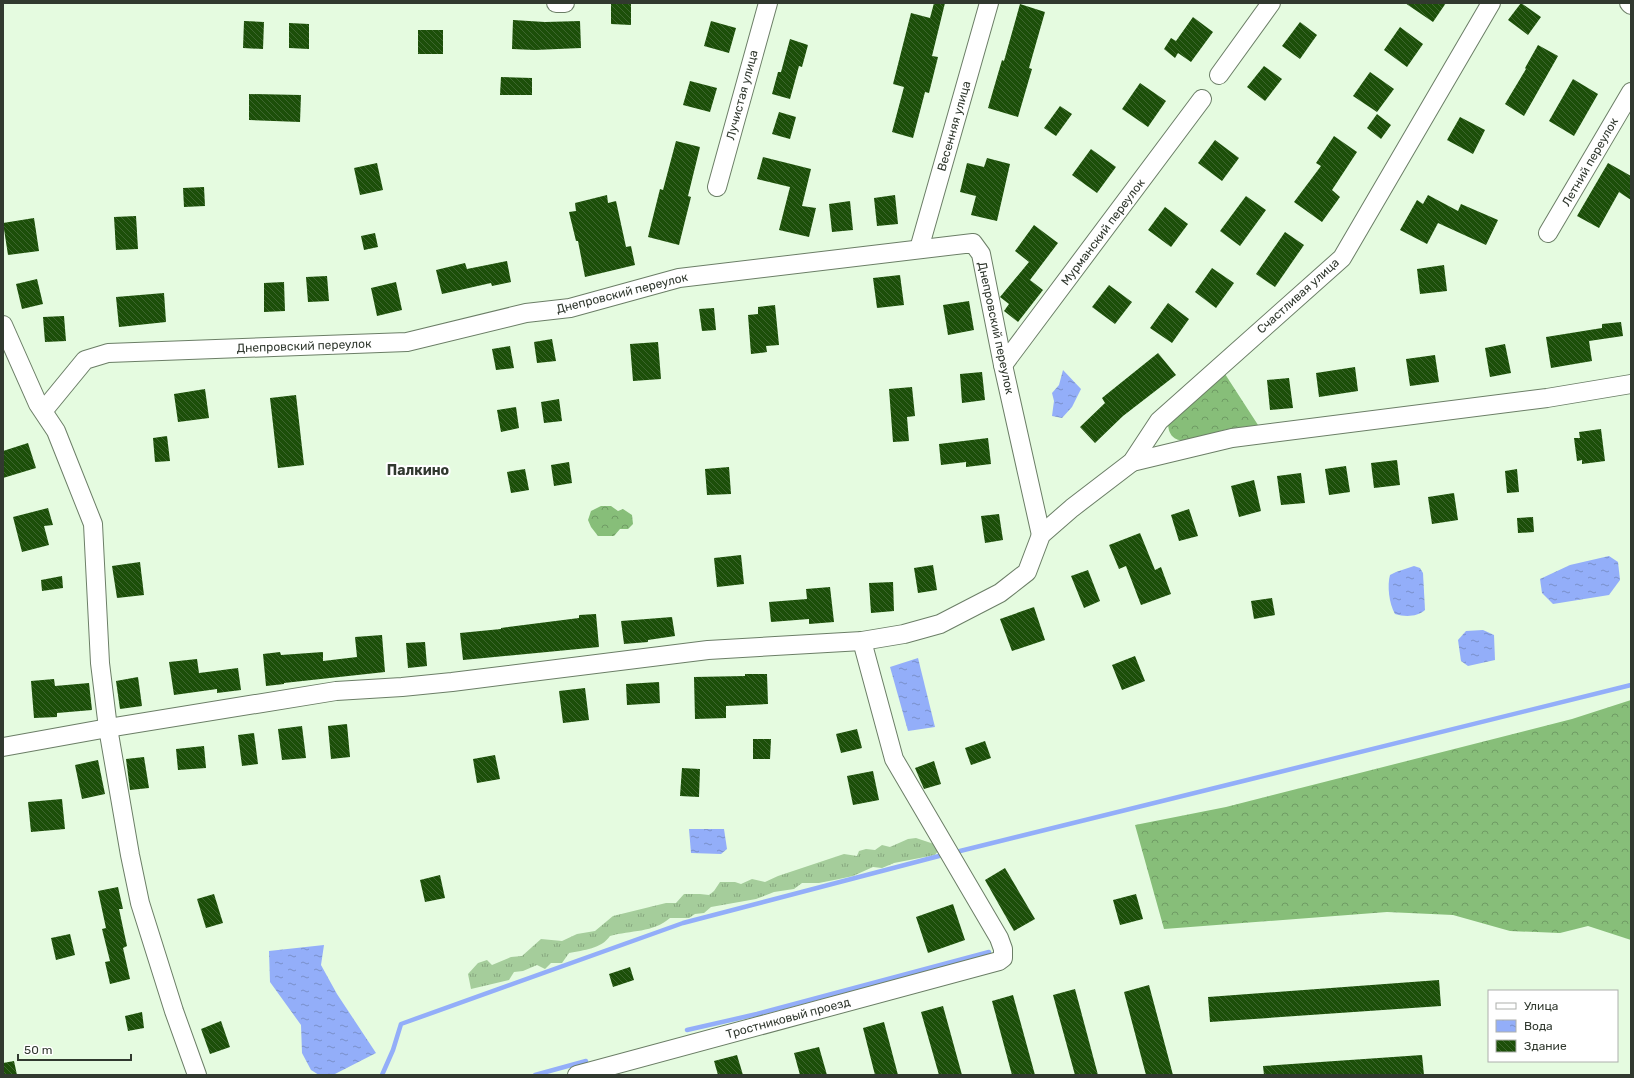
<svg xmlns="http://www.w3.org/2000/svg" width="1634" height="1078" font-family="Rubik,sans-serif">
<defs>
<pattern id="grass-tufts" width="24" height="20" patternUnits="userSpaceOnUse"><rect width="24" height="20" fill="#a5cd9b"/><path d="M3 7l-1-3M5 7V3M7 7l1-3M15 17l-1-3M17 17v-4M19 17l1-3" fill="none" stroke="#87a77f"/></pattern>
<pattern id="forest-crowns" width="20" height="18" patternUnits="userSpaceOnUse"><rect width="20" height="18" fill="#87be79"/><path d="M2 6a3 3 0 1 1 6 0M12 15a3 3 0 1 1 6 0" fill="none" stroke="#6f9b64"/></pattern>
<pattern id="water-ripples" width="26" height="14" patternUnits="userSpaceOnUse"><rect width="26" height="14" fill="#93aef9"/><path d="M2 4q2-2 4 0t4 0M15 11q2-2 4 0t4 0" fill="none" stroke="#798fca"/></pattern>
<pattern id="building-back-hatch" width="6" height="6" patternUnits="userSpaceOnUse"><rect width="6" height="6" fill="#1c4f09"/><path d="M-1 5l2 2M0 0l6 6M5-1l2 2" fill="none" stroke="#3d662e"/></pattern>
</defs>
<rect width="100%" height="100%" fill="#e5fbe0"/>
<path fill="url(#grass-tufts)" d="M 916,838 L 937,845 L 938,851 L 935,855 L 894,863 L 882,868 L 873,867 L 853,876 L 839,879 L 819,883 L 802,883 L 794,889 L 774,892 L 756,899 L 711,907 L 704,913 L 695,914 L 689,918 L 670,918 C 653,933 631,930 610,936 C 601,949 584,950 569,953 L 562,963 L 551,963 L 545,969 L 537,965 L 523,971 L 514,972 L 509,980 L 471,989 L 468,974 L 478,963 L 487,960 L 492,965 L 511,957 L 522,956 L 541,939 L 562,941 L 577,934 L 595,931 L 613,916 L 666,903 L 676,903 L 684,894 L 700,894 L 709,895 L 714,891 L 720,882 L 735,882 L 741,884 L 752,879 L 765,882 L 778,876 L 844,854 L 857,856 L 859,851 L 866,849 L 875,850 L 882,845 L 890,847 L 908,839 Z"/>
<g fill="url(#forest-crowns)">
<path d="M 1225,374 L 1258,425 C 1247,427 1235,427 1224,430 C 1206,435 1168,455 1168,422 Z"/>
<path d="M 601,506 L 611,506 L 618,511 L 623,509 L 632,515 L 633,524 L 628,529 L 620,529 L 614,536 L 598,536 L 591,527 L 588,520 L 591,511 Z"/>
<path d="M 1631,700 L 1631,940 L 1588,926 L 1560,933 L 1510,931 L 1453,915 L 1387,912 L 1164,929 L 1135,825 L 1226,807 L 1572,719 Z"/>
</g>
<g fill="url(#water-ripples)">
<path d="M 1063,370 L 1081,389 L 1072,407 L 1062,418 L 1052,416 L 1054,401 L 1052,393 L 1059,385 Z"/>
<path d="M 1609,556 L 1618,562 L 1620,580 L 1609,595 L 1553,604 L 1542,593 L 1540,579 L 1570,565 Z"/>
<path d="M 1414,566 L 1420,568 L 1423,573 L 1425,610 C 1417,617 1405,617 1395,614 C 1389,604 1387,585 1390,575 L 1396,572 Z"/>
<path d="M 1483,630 L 1494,635 L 1495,660 L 1468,666 L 1461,661 L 1458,640 L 1466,631 Z"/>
<path d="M 918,658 L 935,727 L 908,731 L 890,667 Z"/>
<path d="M 689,829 L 724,829 L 727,849 L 721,854 L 691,853 Z"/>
<path d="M 324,945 L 321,965 L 337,994 L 376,1053 L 333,1075 L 319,1075 L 311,1070 L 302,1053 L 301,1025 L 270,982 L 269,951 Z"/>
</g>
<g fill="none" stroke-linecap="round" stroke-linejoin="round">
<g stroke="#93aef9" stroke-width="4.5">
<path d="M 960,851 L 1631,685"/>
<path d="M 687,1030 L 757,1014 L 989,952"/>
<path d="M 382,1075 L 393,1050 L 401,1024 L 683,923 L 939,856"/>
<path d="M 535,1075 L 586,1061"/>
</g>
</g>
<g fill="url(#building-back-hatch)">
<path d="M 611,3 L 631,3 L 631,25 L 611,24 Z"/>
<path d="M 934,3 L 945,3 L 932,56 L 938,57 L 929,93 L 925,92 L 913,138 L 892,132 L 904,87 L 893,84 L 911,13 L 930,18 Z"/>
<path d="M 1405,3 L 1446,3 L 1433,22 Z"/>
<path d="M 1521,3 L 1541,17 L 1528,35 L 1508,20 Z"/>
<path d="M 1020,4 L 1045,12 L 1029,68 L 1032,69 L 1018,117 L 988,108 L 1002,60 L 1004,61 Z"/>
<path d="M 1193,17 L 1213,32 L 1191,62 L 1178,53 L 1175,58 L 1164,49 L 1171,38 L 1176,41 Z"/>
<path d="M 513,20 L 545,22 L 580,21 L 581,48 L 535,50 L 512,49 Z"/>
<path d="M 244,21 L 264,22 L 263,49 L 243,48 Z"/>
<path d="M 711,21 L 736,28 L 729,53 L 704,46 Z"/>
<path d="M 1300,22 L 1317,35 L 1300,59 L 1282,46 Z"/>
<path d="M 289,23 L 309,24 L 309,49 L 289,48 Z"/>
<path d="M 1400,27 L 1423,44 L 1407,67 L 1384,50 Z"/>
<rect x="418" y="30" width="25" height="24"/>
<path d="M 790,39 L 808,45 L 802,67 L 799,66 L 790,99 L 772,94 L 778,72 L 781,72 Z"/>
<path d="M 1538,45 L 1558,56 L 1524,116 L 1505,104 L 1526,69 L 1525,68 Z"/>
<path d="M 1264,66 L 1282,79 L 1265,101 L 1247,87 Z"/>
<path d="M 1370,72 L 1394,89 L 1377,112 L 1353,96 Z"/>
<path d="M 501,77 L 532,78 L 532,95 L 500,95 Z"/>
<path d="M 1573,79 L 1598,94 L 1574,136 L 1549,121 Z"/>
<path d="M 690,81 L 717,88 L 710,112 L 683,105 Z"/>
<path d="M 1140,83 L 1166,101 L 1148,127 L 1122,109 Z"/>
<path d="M 249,94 L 301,95 L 300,122 L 249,120 Z"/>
<path d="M 1060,106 L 1072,114 L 1056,136 L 1044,128 Z"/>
<path d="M 779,112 L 796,117 L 790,139 L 772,134 Z"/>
<path d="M 1377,114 L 1391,125 L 1381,139 L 1367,128 Z"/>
<path d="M 1460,117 L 1485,130 L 1473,154 L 1447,140 Z"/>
<path d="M 1334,136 L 1357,152 L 1332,190 L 1340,197 L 1322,222 L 1294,202 L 1321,166 L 1316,163 Z"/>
<path d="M 1215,140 L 1239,158 L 1222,181 L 1198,163 Z"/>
<path d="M 676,141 L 700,147 L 688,196 L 691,197 L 679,245 L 648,237 L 660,189 L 663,190 Z"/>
<path d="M 1091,149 L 1116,167 L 1097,193 L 1072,175 Z"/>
<path d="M 763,157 L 811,169 L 802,206 L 816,208 L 809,237 L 779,230 L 790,187 L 757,179 Z"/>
<path d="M 987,158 L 1010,164 L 997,221 L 971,215 L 976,196 L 960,192 L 967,163 L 984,167 Z"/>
<path d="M 377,163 L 383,190 L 360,195 L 354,168 Z"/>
<path d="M 1608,163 L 1631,176 L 1631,200 L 1619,192 L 1599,228 L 1577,216 Z"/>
<path d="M 204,187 L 205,206 L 184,207 L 183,188 Z"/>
<path d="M 607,195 L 608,203 L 616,201 L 626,247 L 631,246 L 635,265 L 585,277 L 578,241 L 576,241 L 569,212 L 576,211 L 575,203 Z"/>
<path d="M 895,195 L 898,224 L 877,226 L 874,198 Z"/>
<path d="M 1428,195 L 1458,211 L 1461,204 L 1498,220 L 1486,245 L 1438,223 L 1427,244 L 1400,230 L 1417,200 L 1423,204 Z"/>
<path d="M 1246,196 L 1266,210 L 1240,246 L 1220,231 Z"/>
<path d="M 850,201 L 853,230 L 832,232 L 829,204 Z"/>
<path d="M 1165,207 L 1188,224 L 1171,247 L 1148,230 Z"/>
<path d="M 136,216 L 138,249 L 116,250 L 114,217 Z"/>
<path d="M 34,218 L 39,251 L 8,255 L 3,223 Z"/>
<path d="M 1034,225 L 1058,243 L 1030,280 L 1043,290 L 1018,322 L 1004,311 L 1009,304 L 1000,297 L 1029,262 L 1015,251 Z"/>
<path d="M 1285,232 L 1304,245 L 1275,287 L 1256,274 Z"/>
<path d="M 375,233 L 378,247 L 364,250 L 361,236 Z"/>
<path d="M 507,261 L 511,282 L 492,286 L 491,283 L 442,294 L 436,270 L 465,263 L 467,269 Z"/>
<path d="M 1444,265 L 1447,291 L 1420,294 L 1417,269 Z"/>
<path d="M 1212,268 L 1234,283 L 1216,308 L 1195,292 Z"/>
<path d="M 900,275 L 904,305 L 877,308 L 873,278 Z"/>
<path d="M 327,276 L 329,301 L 308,302 L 306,277 Z"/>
<path d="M 37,279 L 43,304 L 22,309 L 16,284 Z"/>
<path d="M 284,282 L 285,311 L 264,312 L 264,283 Z"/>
<path d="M 396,282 L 402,310 L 377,316 L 371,288 Z"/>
<path d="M 1109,285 L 1132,302 L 1115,324 L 1092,307 Z"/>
<path d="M 164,293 L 166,322 L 119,327 L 116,297 Z"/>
<path d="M 969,301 L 974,330 L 948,335 L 943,305 Z"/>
<path d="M 1168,303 L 1189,319 L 1172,343 L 1150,328 Z"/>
<path d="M 775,305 L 779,345 L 766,346 L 767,352 L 751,354 L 748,315 L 758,314 L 758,307 Z"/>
<path d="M 714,308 L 716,330 L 702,331 L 699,309 Z"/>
<path d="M 64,316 L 66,341 L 45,342 L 43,317 Z"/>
<path d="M 1621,322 L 1623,336 L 1589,341 L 1592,361 L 1551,368 L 1546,337 L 1602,328 L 1602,324 Z"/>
<path d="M 552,339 L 556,361 L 537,363 L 534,342 Z"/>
<path d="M 658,342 L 661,379 L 633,381 L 630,344 Z"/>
<path d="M 1505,344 L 1511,373 L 1490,377 L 1485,348 Z"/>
<path d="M 510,346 L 514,368 L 496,370 L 492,349 Z"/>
<path d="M 1158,353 L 1176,375 L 1123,416 L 1095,443 L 1080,427 L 1105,403 L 1102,398 Z"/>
<path d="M 1435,355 L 1439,382 L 1410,386 L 1406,359 Z"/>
<path d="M 1355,367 L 1358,391 L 1319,397 L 1316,373 Z"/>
<path d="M 982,372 L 985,400 L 962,403 L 960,374 Z"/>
<path d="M 1289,378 L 1293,408 L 1270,410 L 1267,380 Z"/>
<path d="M 912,387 L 915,416 L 907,417 L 909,441 L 893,442 L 889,389 Z"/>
<path d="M 205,389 L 209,418 L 178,422 L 174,394 Z"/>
<path d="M 296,395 L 304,465 L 278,468 L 270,398 Z"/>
<path d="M 559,399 L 562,421 L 544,423 L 541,402 Z"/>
<path d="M 516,407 L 519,428 L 501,432 L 497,410 Z"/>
<path d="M 1601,429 L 1605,461 L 1582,464 L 1582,460 L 1577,461 L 1574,438 L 1580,438 L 1579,432 Z"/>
<path d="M 167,436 L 170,461 L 155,462 L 153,438 Z"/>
<path d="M 988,438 L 991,464 L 966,467 L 966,462 L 941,465 L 939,444 Z"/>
<path d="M 28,443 L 36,468 L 3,478 L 3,451 Z"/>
<path d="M 1397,460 L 1400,485 L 1374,488 L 1371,463 Z"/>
<path d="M 569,462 L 572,483 L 554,486 L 551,465 Z"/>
<path d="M 1346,466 L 1350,492 L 1329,495 L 1325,469 Z"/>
<path d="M 729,467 L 731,494 L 707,495 L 705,469 Z"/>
<path d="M 525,469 L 529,490 L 511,493 L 507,472 Z"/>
<path d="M 1517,469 L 1519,492 L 1507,493 L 1505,471 Z"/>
<path d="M 1301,473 L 1305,503 L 1281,505 L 1277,476 Z"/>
<path d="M 1254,480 L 1261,511 L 1239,517 L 1231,486 Z"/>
<path d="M 1454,493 L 1458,520 L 1432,524 L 1428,497 Z"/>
<path d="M 48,508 L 53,525 L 44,526 L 49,545 L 22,552 L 13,517 Z"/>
<path d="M 1189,509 L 1198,536 L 1179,541 L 1171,515 Z"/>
<path d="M 999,514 L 1003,540 L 985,543 L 981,516 Z"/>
<path d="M 1533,517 L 1534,532 L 1518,533 L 1517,518 Z"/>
<path d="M 1140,533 L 1155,570 L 1161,567 L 1171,594 L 1141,605 L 1126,566 L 1119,569 L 1109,545 Z"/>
<path d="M 741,555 L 744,584 L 717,587 L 714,558 Z"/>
<path d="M 140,562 L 144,595 L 117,598 L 112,566 Z"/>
<path d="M 933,565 L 937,590 L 918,593 L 914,568 Z"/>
<path d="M 1088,570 L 1100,601 L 1084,608 L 1071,576 Z"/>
<path d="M 62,576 L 63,588 L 42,591 L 41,580 Z"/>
<path d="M 893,582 L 894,611 L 871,613 L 869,583 Z"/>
<path d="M 830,587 L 834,622 L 809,624 L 809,619 L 771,622 L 769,602 L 807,599 L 806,589 Z"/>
<path d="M 1272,598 L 1275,615 L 1254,619 L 1251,601 Z"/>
<path d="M 1034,607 L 1045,640 L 1012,651 L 1000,619 Z"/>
<path d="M 596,614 L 599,647 L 463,660 L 460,633 L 501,629 L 501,628 L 579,618 L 579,615 Z"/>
<path d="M 672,617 L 675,636 L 648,640 L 648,642 L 624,644 L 621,621 Z"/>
<path d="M 382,635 L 385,672 L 284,683 L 284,684 L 266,686 L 263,654 L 280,652 L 281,655 L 323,652 L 323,661 L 357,657 L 355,637 Z"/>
<path d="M 425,642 L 427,666 L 408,668 L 406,643 Z"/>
<path d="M 1135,656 L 1145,681 L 1122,690 L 1112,665 Z"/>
<path d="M 197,659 L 199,673 L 238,668 L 241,690 L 217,693 L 217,689 L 174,695 L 169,662 Z"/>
<path d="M 745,674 L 767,674 L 768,704 L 726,706 L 726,718 L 695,719 L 694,677 L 745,676 Z"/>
<path d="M 138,677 L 142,706 L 120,709 L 116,681 Z"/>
<path d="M 54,679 L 55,686 L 89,683 L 92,710 L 57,713 L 57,717 L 34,718 L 31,681 Z"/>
<path d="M 659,682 L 660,703 L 627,705 L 626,684 Z"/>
<path d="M 585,688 L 589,720 L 563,723 L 559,691 Z"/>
<path d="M 347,724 L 350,757 L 331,759 L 328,726 Z"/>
<path d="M 302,726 L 306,758 L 282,760 L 278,729 Z"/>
<path d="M 857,729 L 862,748 L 841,753 L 836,734 Z"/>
<path d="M 254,733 L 258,764 L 242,766 L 238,735 Z"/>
<path d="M 753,739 L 771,739 L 770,759 L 753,759 Z"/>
<path d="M 985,741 L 991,758 L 971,765 L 965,748 Z"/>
<path d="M 204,746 L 206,768 L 178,770 L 176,749 Z"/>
<path d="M 495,755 L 500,779 L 477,783 L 473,759 Z"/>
<path d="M 144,757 L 149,788 L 130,790 L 126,759 Z"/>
<path d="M 98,760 L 105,794 L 82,799 L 75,765 Z"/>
<path d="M 934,761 L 941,784 L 924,789 L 915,768 Z"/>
<path d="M 682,768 L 700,769 L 699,797 L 680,796 Z"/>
<path d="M 873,771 L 879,800 L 853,805 L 847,776 Z"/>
<path d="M 62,799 L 65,829 L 31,832 L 28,802 Z"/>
<path d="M 1005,868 L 1035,919 L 1014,931 L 985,880 Z"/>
<path d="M 440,875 L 445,898 L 425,902 L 420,880 Z"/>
<path d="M 118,887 L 123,909 L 119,909 L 127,946 L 123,948 L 130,979 L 110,984 L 105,962 L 110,961 L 102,929 L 106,928 L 98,891 Z"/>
<path d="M 214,894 L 223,923 L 206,928 L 197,899 Z"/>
<path d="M 1136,894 L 1143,919 L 1120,925 L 1113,900 Z"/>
<path d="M 953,904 L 965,940 L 928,953 L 916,917 Z"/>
<path d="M 70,934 L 75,955 L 56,960 L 51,938 Z"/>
<path d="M 630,967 L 634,980 L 613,987 L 609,974 Z"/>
<path d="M 1439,980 L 1441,1006 L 1210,1022 L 1208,997 Z"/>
<path d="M 1149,985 L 1173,1075 L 1146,1075 L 1124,992 Z"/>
<path d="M 1075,989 L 1098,1075 L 1075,1075 L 1053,995 Z"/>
<path d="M 1013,995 L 1035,1075 L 1012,1075 L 992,1001 Z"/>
<path d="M 943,1006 L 962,1075 L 939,1075 L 921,1012 Z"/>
<path d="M 142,1012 L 144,1028 L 128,1031 L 125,1016 Z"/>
<path d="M 221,1021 L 230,1047 L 210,1054 L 201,1029 Z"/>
<path d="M 884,1022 L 898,1075 L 875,1075 L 863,1028 Z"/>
<path d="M 819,1047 L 827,1075 L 800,1075 L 794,1053 Z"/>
<path d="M 737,1055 L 743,1075 L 718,1075 L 714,1061 Z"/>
<path d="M 1422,1055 L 1424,1075 L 1264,1075 L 1263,1066 Z"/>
<path d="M 14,1061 L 17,1075 L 3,1075 L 3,1063 Z"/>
</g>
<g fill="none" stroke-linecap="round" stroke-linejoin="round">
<g stroke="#6b7e66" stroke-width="20">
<g id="minor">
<path d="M 556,3 L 565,3"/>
<path d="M 1629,3 L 1631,5"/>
<path d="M 1219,75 L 1271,3"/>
<path d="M 717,187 L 768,3"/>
<path d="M 1548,233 L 1631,92"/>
<path d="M 919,249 L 989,3"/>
<path d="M 3,325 L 38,404 L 56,431 L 93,524 L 100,663 L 108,728 L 130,855 L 140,903 L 174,1011 L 197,1075"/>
<path d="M 1003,365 L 1202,99"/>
<path d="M 44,410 L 85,360 L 108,353 L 407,342 L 526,313 L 570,308 L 679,278 L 973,243 L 981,254 L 1003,365 L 1041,535"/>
<path d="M 1132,462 L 1232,438 L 1547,398 L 1631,384"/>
<path d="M 3,747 L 108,728 L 336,691 L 402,687 L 452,682 L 708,650 L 862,641 L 904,634 L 940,624 L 1000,593 L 1027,572 L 1041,535 L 1072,508 L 1132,462 L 1159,421 L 1342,258 L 1491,3"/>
<path d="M 577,1075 L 999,961 L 1003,958 L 1003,949 L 999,938 L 894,759 L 862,641"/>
</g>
</g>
<use href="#minor" stroke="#fff" stroke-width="18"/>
</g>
<g text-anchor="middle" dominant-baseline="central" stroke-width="4" stroke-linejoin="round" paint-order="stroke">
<g font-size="12" fill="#31392f" stroke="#fff">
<text transform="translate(742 95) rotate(-75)">Лучистая улица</text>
<text transform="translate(954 126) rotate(-74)">Весенняя улица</text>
<text transform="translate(1590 162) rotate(-60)">Летний переулок</text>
<text transform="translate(1103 232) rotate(-53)">Мурманский переулок</text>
<text transform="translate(622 293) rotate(-14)">Днепровский переулок</text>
<text transform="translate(1298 296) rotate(-42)">Счастливая улица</text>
<text transform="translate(996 328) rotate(78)">Днепровский переулок</text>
<text transform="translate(304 346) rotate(-2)">Днепровский переулок</text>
<text transform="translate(788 1018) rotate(-15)">Тростниковый проезд</text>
</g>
<g font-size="14" font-weight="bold" fill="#31392f" stroke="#fff">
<text x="418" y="470">Палкино</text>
</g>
</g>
<rect width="1634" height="1078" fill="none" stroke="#31392f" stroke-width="8"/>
<rect x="1488" y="990" width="130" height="72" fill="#ffffff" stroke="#adb0ac"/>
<rect x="1496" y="1003" width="20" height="6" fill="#ffffff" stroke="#adb0ac"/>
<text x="1524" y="1010" font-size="12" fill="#31392f">Улица</text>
<rect x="1496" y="1020" width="20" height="12" fill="url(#water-ripples)" stroke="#adb0ac"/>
<text x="1524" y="1030" font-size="12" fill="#31392f">Вода</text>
<rect x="1496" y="1040" width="20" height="12" fill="url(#building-back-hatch)" stroke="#adb0ac"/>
<text x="1524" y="1050" font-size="12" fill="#31392f">Здание</text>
<path d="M18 1054v6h113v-6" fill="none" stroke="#31392f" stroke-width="2"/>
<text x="24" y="1054" font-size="12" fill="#31392f" stroke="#ffffff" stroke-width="3" paint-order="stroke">50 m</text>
</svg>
